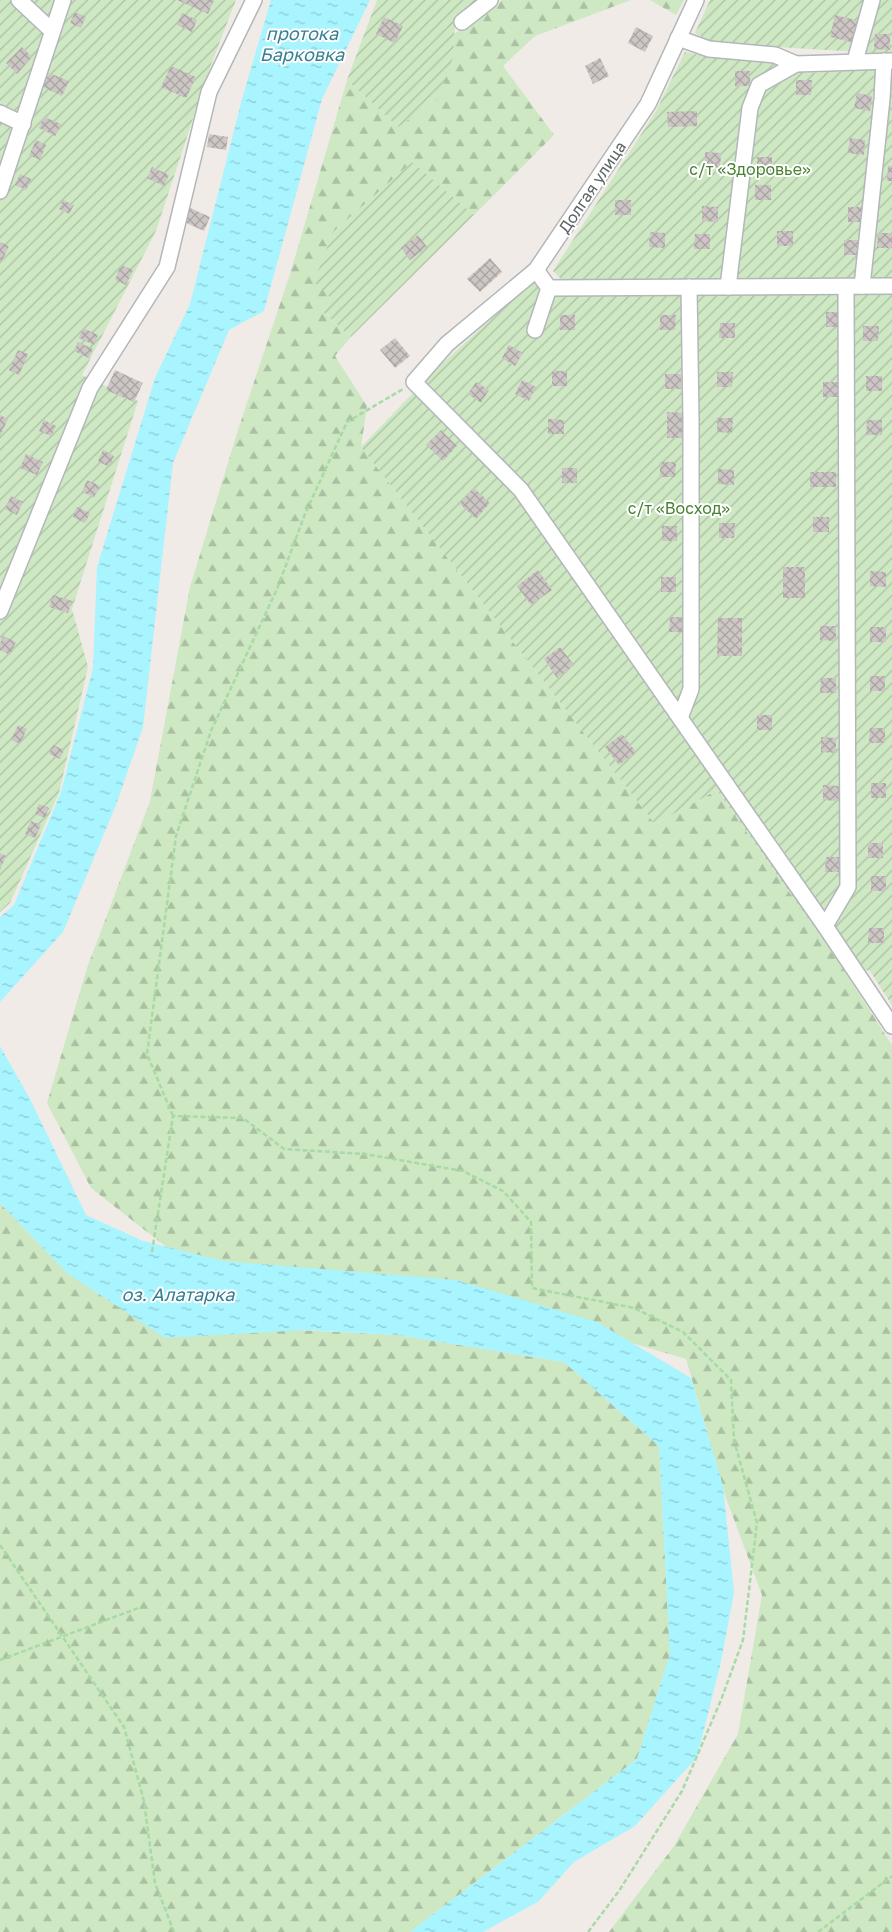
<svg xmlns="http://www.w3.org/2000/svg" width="892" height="1932" font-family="'Golos Text',sans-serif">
<defs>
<pattern id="forest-firs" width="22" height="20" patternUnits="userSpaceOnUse" patternTransform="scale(1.25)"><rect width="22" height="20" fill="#cee8c3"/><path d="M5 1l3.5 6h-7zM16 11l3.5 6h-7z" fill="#aac0a2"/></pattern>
<pattern id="garden-furrows" width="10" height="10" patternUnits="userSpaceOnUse" patternTransform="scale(1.25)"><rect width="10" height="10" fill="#cee8c3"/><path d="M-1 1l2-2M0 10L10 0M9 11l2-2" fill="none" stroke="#aac0a2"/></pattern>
<pattern id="water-ripples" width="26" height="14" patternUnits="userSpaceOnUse" patternTransform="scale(1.25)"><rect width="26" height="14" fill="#a8f4ff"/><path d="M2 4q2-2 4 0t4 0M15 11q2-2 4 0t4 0" fill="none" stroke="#8cc9d2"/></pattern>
<pattern id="building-cross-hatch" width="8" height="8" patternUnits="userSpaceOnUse" patternTransform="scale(1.25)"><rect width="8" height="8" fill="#ccc6c4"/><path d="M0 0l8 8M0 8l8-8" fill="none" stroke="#a9a4a3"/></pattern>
</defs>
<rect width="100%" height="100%" fill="#f0ebe7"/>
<g fill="url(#forest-firs)">
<path d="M 502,0 L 631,0 L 535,36 L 503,66 L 554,135 L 474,215 L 412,163 L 332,299 L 322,311 L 351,337 L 335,356 L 367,406 L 361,447 L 655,824 L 717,790 L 840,964 L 892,1045 L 892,1932 L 609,1932 L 674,1846 L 738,1734 L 762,1595 L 726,1498 L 686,1359 L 534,1314 L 188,1264 L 91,1188 L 47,1103 L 87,968 L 150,801 L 190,587 L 238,430 L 291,271 L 347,80 L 398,127 L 453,58 L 454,34 Z"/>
<path d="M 650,0 L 684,0 L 676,15 Z"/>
<path d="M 0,1203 L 67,1273 L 295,1330 L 398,1335 L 564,1362 L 659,1446 L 670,1654 L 637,1759 L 410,1932 L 0,1932 Z"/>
</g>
<g fill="url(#garden-furrows)">
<path d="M 0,0 L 236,0 L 209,70 L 156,231 L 82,375 L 138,401 L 72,609 L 88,667 L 59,793 L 10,903 L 0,912 Z"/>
<path d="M 377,0 L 482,0 L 455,21 L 453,58 L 438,99 L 398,127 L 347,80 Z"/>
<path d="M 710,0 L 892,0 L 892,54 L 712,43 L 695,33 Z"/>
<path d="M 685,52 L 709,57 L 775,62 L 805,73 L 892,69 L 892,279 L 561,279 L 553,271 L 656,111 Z"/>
<path d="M 412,162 L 474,215 L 351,337 L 322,311 L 332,299 L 314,282 L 333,232 Z"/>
<path d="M 534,281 L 557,295 L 892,292 L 892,1005 L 870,971 L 840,964 L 717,790 L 655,824 L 361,447 L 438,367 Z"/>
</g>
<g fill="url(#water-ripples)">
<path d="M 271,0 L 370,0 L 322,99 L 264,311 L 229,330 L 173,463 L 143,727 L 116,805 L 63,932 L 0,1002 L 0,917 L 14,905 L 61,792 L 93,668 L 97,567 L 155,378 L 190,304 L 242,99 Z"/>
<path d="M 0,1046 L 30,1099 L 86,1215 L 143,1241 L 223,1261 L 456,1280 L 597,1322 L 691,1378 L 723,1486 L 734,1593 L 720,1666 L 697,1757 L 635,1826 L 574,1862 L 539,1901 L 483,1932 L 410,1932 L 637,1759 L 670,1654 L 659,1446 L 564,1362 L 398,1335 L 304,1330 L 165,1338 L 67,1273 L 0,1203 Z"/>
</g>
<g fill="url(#building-cross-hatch)">
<path d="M 177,0 L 214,0 L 208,14 Z"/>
<path d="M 75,12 L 86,17 L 81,28 L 70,23 Z"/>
<path d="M 182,13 L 197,20 L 192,32 L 177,25 Z"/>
<path d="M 835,15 L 860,21 L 855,43 L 830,37 Z"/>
<path d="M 384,17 L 403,26 L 395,43 L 376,34 Z"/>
<path d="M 636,27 L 653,36 L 645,52 L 628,43 Z"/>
<path d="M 875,34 L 890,34 L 890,50 L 874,49 Z"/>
<path d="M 22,47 L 32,57 L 17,74 L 6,63 Z"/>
<path d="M 600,58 L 609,76 L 593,84 L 585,66 Z"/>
<path d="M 171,66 L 196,77 L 186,98 L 161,87 Z"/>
<rect x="735" y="71" width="15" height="15"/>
<path d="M 49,73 L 69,81 L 62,96 L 43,87 Z"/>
<path d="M 796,80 L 812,80 L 811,95 L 796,95 Z"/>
<path d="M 857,93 L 872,96 L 870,111 L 854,108 Z"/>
<path d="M 697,111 L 697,126 L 668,127 L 667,112 Z"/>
<path d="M 44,117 L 61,124 L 55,136 L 39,128 Z"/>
<path d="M 209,134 L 228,137 L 226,150 L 207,147 Z"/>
<path d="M 850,138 L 865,140 L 864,155 L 848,153 Z"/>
<path d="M 36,140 L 46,145 L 40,160 L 29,155 Z"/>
<path d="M 705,152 L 721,153 L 720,168 L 705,167 Z"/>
<rect x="757" y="157" width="15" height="15"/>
<path d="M 888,166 L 892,166 L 892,181 L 887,181 Z"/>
<path d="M 152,167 L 169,175 L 164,186 L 147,178 Z"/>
<path d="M 20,174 L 31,179 L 26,190 L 15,185 Z"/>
<rect x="755" y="185" width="16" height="15"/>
<path d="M 63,200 L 74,205 L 69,214 L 59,209 Z"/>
<rect x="615" y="200" width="16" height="15"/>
<path d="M 702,206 L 718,207 L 718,222 L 702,221 Z"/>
<path d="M 188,207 L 210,217 L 204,231 L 182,221 Z"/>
<rect x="848" y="207" width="16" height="15"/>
<rect x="777" y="231" width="16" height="15"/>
<path d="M 650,232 L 665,233 L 665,248 L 649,247 Z"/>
<path d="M 878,233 L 892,233 L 892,248 L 877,248 Z"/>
<path d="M 695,234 L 710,234 L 710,249 L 694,249 Z"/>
<path d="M 418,235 L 427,247 L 410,260 L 401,248 Z"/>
<path d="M 844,240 L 860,240 L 859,255 L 844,255 Z"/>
<path d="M 0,242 L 9,246 L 2,261 L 0,260 Z"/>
<path d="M 490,258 L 502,272 L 480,292 L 467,279 Z"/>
<path d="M 121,265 L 133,270 L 126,285 L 115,280 Z"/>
<rect x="826" y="312" width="15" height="15"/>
<rect x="560" y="315" width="15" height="15"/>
<path d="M 660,315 L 676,315 L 675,330 L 660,330 Z"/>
<path d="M 720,323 L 735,323 L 735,338 L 719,338 Z"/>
<path d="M 863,326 L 879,326 L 878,341 L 863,341 Z"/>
<path d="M 83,328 L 98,335 L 94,345 L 79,338 Z"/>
<path d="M 395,338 L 410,356 L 395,368 L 380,350 Z"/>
<path d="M 78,342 L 93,349 L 89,358 L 74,351 Z"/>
<path d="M 509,345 L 523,353 L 515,366 L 502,358 Z"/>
<path d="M 18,350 L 28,354 L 19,375 L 9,370 Z"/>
<path d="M 115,370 L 143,383 L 134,402 L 106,390 Z"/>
<rect x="552" y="371" width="15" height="15"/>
<path d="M 717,372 L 733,372 L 732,387 L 717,387 Z"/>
<rect x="665" y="374" width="16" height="15"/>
<rect x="866" y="376" width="16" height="15"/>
<path d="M 522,380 L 536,387 L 529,401 L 515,394 Z"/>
<path d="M 476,382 L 489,390 L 481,403 L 468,394 Z"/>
<path d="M 823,382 L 839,382 L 838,397 L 823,397 Z"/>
<path d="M 667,412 L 684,413 L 684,438 L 667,438 Z"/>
<path d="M 0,415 L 8,419 L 0,436 Z"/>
<path d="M 717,418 L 733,418 L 732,433 L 717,432 Z"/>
<path d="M 548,419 L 564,420 L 564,434 L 548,434 Z"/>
<path d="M 44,420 L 56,426 L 51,436 L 39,431 Z"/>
<path d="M 867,420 L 882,420 L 882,435 L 866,435 Z"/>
<path d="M 441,430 L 457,446 L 443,461 L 426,445 Z"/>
<path d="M 103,450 L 114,456 L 109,467 L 98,461 Z"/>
<path d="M 26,454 L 43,462 L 37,475 L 20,468 Z"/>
<path d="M 660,462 L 676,462 L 675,477 L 660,477 Z"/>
<rect x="562" y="468" width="15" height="15"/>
<path d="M 718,469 L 734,470 L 734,485 L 718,484 Z"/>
<rect x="810" y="472" width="26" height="15"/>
<path d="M 87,480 L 100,486 L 94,497 L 82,492 Z"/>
<path d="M 474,488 L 490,503 L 476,519 L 459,503 Z"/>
<path d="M 11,496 L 23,502 L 17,515 L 5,509 Z"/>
<path d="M 77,507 L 90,513 L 85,523 L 73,517 Z"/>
<rect x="813" y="517" width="16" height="15"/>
<path d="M 719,523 L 735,523 L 734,538 L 719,538 Z"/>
<rect x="662" y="526" width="15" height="15"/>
<rect x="783" y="567" width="22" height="31"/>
<path d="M 538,570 L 552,590 L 531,605 L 517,586 Z"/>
<path d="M 870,571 L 886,572 L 886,587 L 870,586 Z"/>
<rect x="661" y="577" width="15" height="15"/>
<path d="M 53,595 L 72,601 L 68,613 L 49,607 Z"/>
<path d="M 670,617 L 685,617 L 685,632 L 669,632 Z"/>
<path d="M 718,618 L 742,618 L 742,656 L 717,656 Z"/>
<path d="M 820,626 L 836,626 L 836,641 L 820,640 Z"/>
<rect x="870" y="627" width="16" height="15"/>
<path d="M 3,636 L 16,642 L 10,655 L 0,650 L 0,643 Z"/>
<path d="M 560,647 L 574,665 L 557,678 L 544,659 Z"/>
<rect x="870" y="676" width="15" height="15"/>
<path d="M 821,678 L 836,678 L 836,693 L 820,693 Z"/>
<rect x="757" y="715" width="15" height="15"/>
<path d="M 18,725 L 27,729 L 20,744 L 11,740 Z"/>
<path d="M 870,728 L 885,728 L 885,743 L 869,743 Z"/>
<path d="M 622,734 L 636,752 L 619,765 L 605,747 Z"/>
<path d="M 821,737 L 836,738 L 836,753 L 821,752 Z"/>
<path d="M 53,745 L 64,750 L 60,759 L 49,754 Z"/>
<rect x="871" y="783" width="15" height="15"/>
<path d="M 823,785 L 839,786 L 839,801 L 823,800 Z"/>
<path d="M 39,804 L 49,808 L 45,818 L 35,814 Z"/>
<path d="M 31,821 L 41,825 L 35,838 L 25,834 Z"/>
<rect x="868" y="843" width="15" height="15"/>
<path d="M 0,853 L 6,856 L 0,870 Z"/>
<path d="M 826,857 L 841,857 L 841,872 L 825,872 Z"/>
<rect x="871" y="876" width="15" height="15"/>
<path d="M 869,928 L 884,928 L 884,943 L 868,943 Z"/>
</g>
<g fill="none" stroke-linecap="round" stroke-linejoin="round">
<g stroke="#b2b7b9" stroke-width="18">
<g id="minor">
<path d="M 19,0 L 52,31"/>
<path d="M 696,0 L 648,104 L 536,270 L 447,344 L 414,382 L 521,490 L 825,926 L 892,1026"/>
<path d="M 462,22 L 490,0"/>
<path d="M 678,38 L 709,49 L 775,55 L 796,64 L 892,61"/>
<path d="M 855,61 L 872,0"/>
<path d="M 0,113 L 23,124"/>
<path d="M 0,191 L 63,0"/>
<path d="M 536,270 L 549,288 L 892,286"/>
<path d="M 862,286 L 882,99 L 884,61"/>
<path d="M 728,287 L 750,108 L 759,85 L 796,64"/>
<path d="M 535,330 L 549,288"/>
<path d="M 0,611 L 90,388 L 167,267 L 209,92 L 254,0"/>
<path d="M 680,718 L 691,689 L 691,420 L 689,287"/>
<path d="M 825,926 L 848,887 L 846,287"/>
</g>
</g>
<g stroke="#a8daa6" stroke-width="2.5" stroke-dasharray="5 2.5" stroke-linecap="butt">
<path d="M 173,1116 L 147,1054 L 176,836 L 211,731 L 277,589 L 305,514 L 347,422 L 403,389"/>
<path d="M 152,1252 L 173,1116 L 243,1118 L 284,1149 L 364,1154 L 463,1171 L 503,1191 L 531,1222 L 532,1288 L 634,1308 L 683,1332 L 731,1380 L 734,1440 L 757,1523 L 743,1640 L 721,1700 L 682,1791 L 619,1891 L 588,1932"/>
<path d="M 0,1545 L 124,1727 L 144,1801 L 155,1883 L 174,1932"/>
<path d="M 0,1660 L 141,1607"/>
<path d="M 818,1932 L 892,1876"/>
</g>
<use href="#minor" stroke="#fff" stroke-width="15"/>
</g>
<g text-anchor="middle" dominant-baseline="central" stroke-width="4" stroke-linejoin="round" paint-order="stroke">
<g font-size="16" fill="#478232" stroke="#fff">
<text x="750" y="169">с/т «Здоровье»</text>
<text x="679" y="508">с/т «Восход»</text>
</g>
<g font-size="16" fill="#5e6567" stroke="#fff">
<text transform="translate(592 187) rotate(-56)">Долгая улица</text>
</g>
<g font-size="18" font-style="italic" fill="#367e90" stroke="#fff">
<text x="302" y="33">протока<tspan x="302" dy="21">Барковка</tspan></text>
<text x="178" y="1294">оз. Алатарка</text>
</g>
</g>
</svg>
